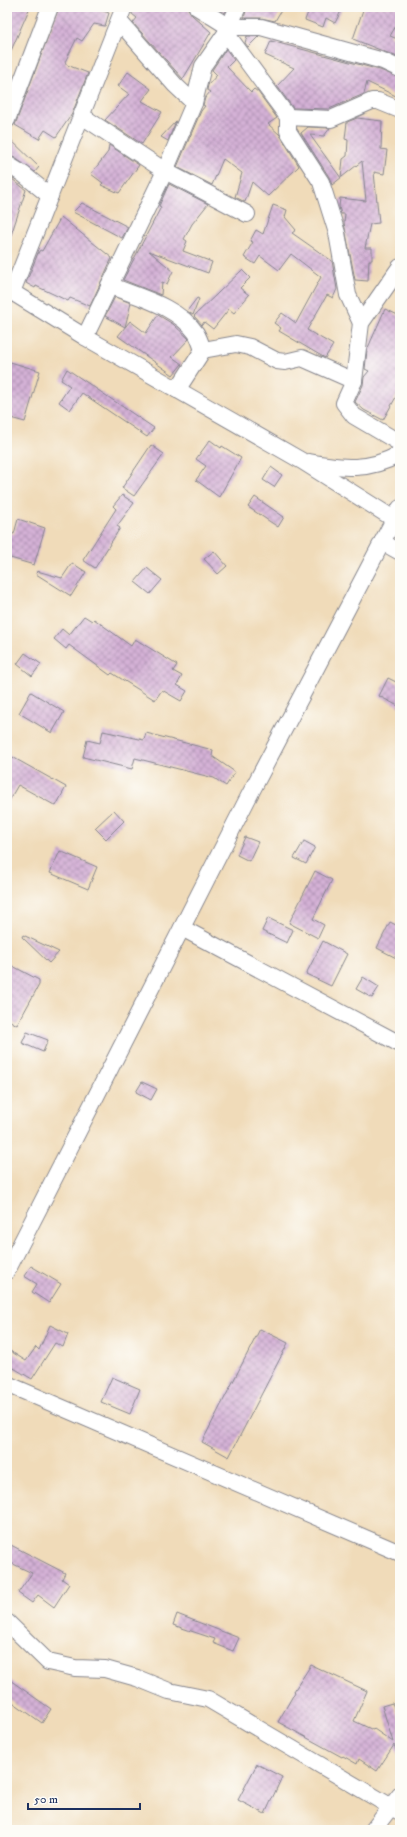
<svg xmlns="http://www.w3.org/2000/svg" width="407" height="1837" font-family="'IM FELL DW Pica',serif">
<defs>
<pattern id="building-cross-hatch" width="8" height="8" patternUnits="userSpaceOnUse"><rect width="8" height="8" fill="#d4b1d6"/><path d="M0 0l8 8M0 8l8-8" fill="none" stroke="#ab90b1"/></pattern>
</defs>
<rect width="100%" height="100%" fill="#fdfcf7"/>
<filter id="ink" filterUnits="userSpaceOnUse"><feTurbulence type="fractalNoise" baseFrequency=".025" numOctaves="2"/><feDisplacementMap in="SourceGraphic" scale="8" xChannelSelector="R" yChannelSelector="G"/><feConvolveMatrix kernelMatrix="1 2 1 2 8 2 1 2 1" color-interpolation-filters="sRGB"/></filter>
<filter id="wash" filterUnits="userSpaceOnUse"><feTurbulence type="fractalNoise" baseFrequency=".012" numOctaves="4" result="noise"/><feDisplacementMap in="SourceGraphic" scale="16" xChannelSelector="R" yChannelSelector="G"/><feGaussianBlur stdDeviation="0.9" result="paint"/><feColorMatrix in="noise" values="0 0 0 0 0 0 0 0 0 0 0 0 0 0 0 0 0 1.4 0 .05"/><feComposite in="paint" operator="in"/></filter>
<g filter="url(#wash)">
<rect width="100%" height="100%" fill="#f0dbb9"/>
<g id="blocks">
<g fill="url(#building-cross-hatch)">
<path d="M 7,7 L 30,7 L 7,60 Z"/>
<path d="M 59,7 L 92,7 L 109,13 L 105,26 L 94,24 L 82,41 L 77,38 L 65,62 L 67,65 L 88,73 L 72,114 L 56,137 L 45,130 L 39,139 L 15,125 Z"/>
<path d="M 133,7 L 187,7 L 192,15 L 211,32 L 183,79 L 133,23 L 137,18 L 132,14 Z"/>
<path d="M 215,7 L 228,7 L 225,13 Z"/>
<path d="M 247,7 L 283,7 L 275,21 L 261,18 L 244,18 Z"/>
<path d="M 302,7 L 343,7 L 335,23 L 326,18 L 323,27 L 305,20 L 309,10 Z"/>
<path d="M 364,7 L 400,7 L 400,19 L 390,36 L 400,40 L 400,58 L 353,39 Z"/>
<path d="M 247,36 L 259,36 L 248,47 L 245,43 Z"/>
<path d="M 271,41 L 380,70 L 400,78 L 400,98 L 367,82 L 364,94 L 329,109 L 293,108 L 277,86 L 294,68 L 265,55 Z"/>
<path d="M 226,49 L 234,60 L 227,67 L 251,92 L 254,89 L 258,92 L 277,118 L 268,124 L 280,135 L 299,166 L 268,196 L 252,182 L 245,202 L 235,197 L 242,173 L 223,159 L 212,185 L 177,167 L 201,111 L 205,106 L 203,105 L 205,98 L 210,92 L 207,90 L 208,85 L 217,75 L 212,70 Z"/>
<path d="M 128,72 L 151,89 L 142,101 L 162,112 L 142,144 L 105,120 L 129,94 L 118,86 Z"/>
<path d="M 357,118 L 382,121 L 381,149 L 387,150 L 384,174 L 374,172 L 379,223 L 370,224 L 365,248 L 372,248 L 372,260 L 369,260 L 368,281 L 355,280 L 344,223 L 345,214 L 341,214 L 339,207 L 340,198 L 366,201 L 362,161 L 332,185 L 329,177 L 301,133 L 308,127 L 330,128 L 324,136 L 310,135 L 341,178 L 343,159 L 347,156 L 348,140 L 345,139 L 347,122 Z"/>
<path d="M 176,121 L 168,141 L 161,137 Z"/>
<path d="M 7,136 L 39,167 L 35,172 L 12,156 L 7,155 Z"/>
<path d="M 109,145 L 139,165 L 119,193 L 101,185 L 103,183 L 91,174 L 108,152 Z"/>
<path d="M 7,175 L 26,190 L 9,241 L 7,240 Z"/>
<path d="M 169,184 L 208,204 L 192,224 L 184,239 L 187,241 L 183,251 L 212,262 L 208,273 L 149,251 L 173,271 L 167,284 L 162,282 L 161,295 L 123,280 L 161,207 L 159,206 Z"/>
<path d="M 82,203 L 128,227 L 122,238 L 73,212 Z"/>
<path d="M 273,205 L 287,210 L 285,217 L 296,230 L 292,233 L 332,261 L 337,289 L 333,298 L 327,295 L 307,330 L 333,345 L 325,358 L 279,331 L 281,328 L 274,323 L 282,313 L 296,323 L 321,277 L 291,254 L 279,270 L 260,256 L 255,264 L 244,257 L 253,242 L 250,241 L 256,230 L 263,234 Z"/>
<path d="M 61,217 L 112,258 L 90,306 L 70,298 L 68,301 L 36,286 L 35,288 L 26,283 L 38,253 L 40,250 L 42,251 Z"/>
<path d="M 242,270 L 250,278 L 240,288 L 249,295 L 234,313 L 229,309 L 213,329 L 204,322 L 202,325 L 194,316 Z"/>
<path d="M 115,297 L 131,303 L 125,327 L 105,316 Z"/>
<path d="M 197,298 L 199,299 L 193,315 L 187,311 Z"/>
<path d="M 385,309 L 400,316 L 400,390 L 383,420 L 364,410 L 355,402 L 363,385 L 364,377 L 369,371 L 365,369 L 367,350 Z"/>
<path d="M 158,315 L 173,324 L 189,339 L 172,357 L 182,364 L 173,375 L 118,336 L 130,321 L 146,333 Z"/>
<path d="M 7,361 L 40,371 L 25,422 L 7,417 Z"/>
<path d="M 67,369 L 154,428 L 147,437 L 82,393 L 70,410 L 59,402 L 70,386 L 61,380 Z"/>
<path d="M 210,440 L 221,448 L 222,446 L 241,458 L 219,497 L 196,480 L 206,466 L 196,459 Z"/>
<path d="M 151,445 L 164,454 L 134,496 L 122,488 Z"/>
<path d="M 271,467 L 282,475 L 274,487 L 263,480 Z"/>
<path d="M 122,495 L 134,503 L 117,526 L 120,528 L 95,568 L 83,560 L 116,509 L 113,506 Z"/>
<path d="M 255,497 L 284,517 L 278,527 L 248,507 Z"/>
<path d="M 18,519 L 45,528 L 34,565 L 7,557 L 7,532 L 14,534 Z"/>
<path d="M 214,551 L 227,566 L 218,574 L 204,559 Z"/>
<path d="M 72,563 L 86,572 L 71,596 L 36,574 L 37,571 L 62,578 Z"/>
<path d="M 147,568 L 162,580 L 150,594 L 135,582 Z"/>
<path d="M 84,616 L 92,621 L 94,619 L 131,646 L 135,639 L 177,665 L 173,671 L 182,676 L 177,685 L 187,691 L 181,701 L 162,690 L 155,700 L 112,673 L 110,675 L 69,645 L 66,649 L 54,639 L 62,629 L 69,635 Z"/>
<path d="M 25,653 L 41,664 L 32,676 L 17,664 Z"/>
<path d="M 388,678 L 400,684 L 400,707 L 379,696 Z"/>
<path d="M 31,692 L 64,712 L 52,733 L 19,713 Z"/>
<path d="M 103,731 L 144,740 L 146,733 L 213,750 L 212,756 L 235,772 L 226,786 L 214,778 L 135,758 L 132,769 L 83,757 L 87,740 L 100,743 Z"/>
<path d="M 7,754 L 66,787 L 56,806 L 18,785 L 7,804 Z"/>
<path d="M 114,810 L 124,821 L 106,839 L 95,828 Z"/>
<path d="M 245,837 L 258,842 L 249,861 L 237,855 Z"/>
<path d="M 304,841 L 315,847 L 306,864 L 294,858 Z"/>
<path d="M 60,851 L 97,867 L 88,889 L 50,873 Z"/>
<path d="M 315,871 L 332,880 L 313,919 L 324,925 L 318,938 L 289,923 Z"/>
<path d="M 268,918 L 293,930 L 287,943 L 262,931 Z"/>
<path d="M 390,922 L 400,927 L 400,960 L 377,948 Z"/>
<path d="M 23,935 L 59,952 L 49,963 L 22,937 Z"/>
<path d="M 323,941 L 347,954 L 331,986 L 306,974 Z"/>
<path d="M 7,963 L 39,980 L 39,985 L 17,1025 L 7,1019 Z"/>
<path d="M 363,977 L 379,987 L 372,998 L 356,989 Z"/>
<path d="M 27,1032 L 48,1040 L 43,1052 L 22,1043 Z"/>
<path d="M 142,1082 L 157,1089 L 151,1100 L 136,1092 Z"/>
<path d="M 31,1266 L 61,1284 L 49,1303 L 32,1292 L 37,1284 L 24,1276 Z"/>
<path d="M 50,1325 L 68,1334 L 63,1347 L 55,1343 L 32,1379 L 7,1364 L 7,1349 L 26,1361 L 36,1347 L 39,1350 Z"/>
<path d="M 260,1329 L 288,1343 L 229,1457 L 202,1442 Z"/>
<path d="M 112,1377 L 140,1389 L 130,1414 L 101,1402 Z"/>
<path d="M 7,1543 L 65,1573 L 62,1579 L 69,1584 L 54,1607 L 38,1595 L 32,1603 L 18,1593 L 32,1573 L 7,1561 Z"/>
<path d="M 177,1614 L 239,1638 L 233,1651 L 213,1643 L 215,1639 L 173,1625 Z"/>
<path d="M 311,1665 L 367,1691 L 354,1721 L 373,1730 L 374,1729 L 393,1742 L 382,1706 L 392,1703 L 400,1720 L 400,1755 L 398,1755 L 394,1745 L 377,1771 L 359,1759 L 357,1764 L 343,1756 L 342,1757 L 278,1722 L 295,1692 L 294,1691 Z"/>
<path d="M 7,1678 L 51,1709 L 42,1723 L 7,1698 Z"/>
<path d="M 257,1764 L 282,1777 L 265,1814 L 238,1800 Z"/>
</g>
</g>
</g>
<g filter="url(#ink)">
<use href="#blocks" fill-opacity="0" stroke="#86858c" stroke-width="1"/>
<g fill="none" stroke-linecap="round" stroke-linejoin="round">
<g stroke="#86858c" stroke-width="18">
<g id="minor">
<path d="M 197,7 L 229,27 L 261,27 L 383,61 L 400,69"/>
<path d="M 119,21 L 175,85 L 194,103"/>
<path d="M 226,33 L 288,117 L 288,131 L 321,182 L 337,233 L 348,295 L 361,323"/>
<path d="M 82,116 L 165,171 L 247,214"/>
<path d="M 288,117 L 331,119 L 372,101 L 378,101 L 400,110"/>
<path d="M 7,120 L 50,7"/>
<path d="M 7,164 L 23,174 L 50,196"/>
<path d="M 400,267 L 361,323 L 354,381 L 344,403 L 354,416 L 400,443"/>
<path d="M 109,285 C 138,297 177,306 196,333 C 199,338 201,344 203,350"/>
<path d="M 7,289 L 85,337 L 302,461 L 394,519"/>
<path d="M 12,292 L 124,7"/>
<path d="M 85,337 L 165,171 L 194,103 L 203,66 L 226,33 L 238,7"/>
<path d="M 177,390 L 203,350 L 236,344 L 250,347 L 277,361 L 285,362 L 302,358 L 354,381"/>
<path d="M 309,462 C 344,468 367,472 400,454"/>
<path d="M 382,542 L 400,552"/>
<path d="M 182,928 L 400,1044"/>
<path d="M 7,1271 L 249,796 L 400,508"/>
<path d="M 7,1384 L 400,1553"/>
<path d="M 7,1622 L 48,1662 L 75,1668 L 105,1669 L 137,1678 L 169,1691 L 208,1699 L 400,1812"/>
<path d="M 373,1830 L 400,1795"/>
</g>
</g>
<use href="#minor" stroke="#fff" stroke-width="16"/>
</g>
</g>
<rect width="407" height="1837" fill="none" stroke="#fdfcf7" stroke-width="24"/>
<path d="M28 1803v6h112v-6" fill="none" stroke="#1b2f5e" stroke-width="2"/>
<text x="34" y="1803" font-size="12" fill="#1b2f5e" stroke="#fdfcf7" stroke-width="3" paint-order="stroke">50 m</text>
</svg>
